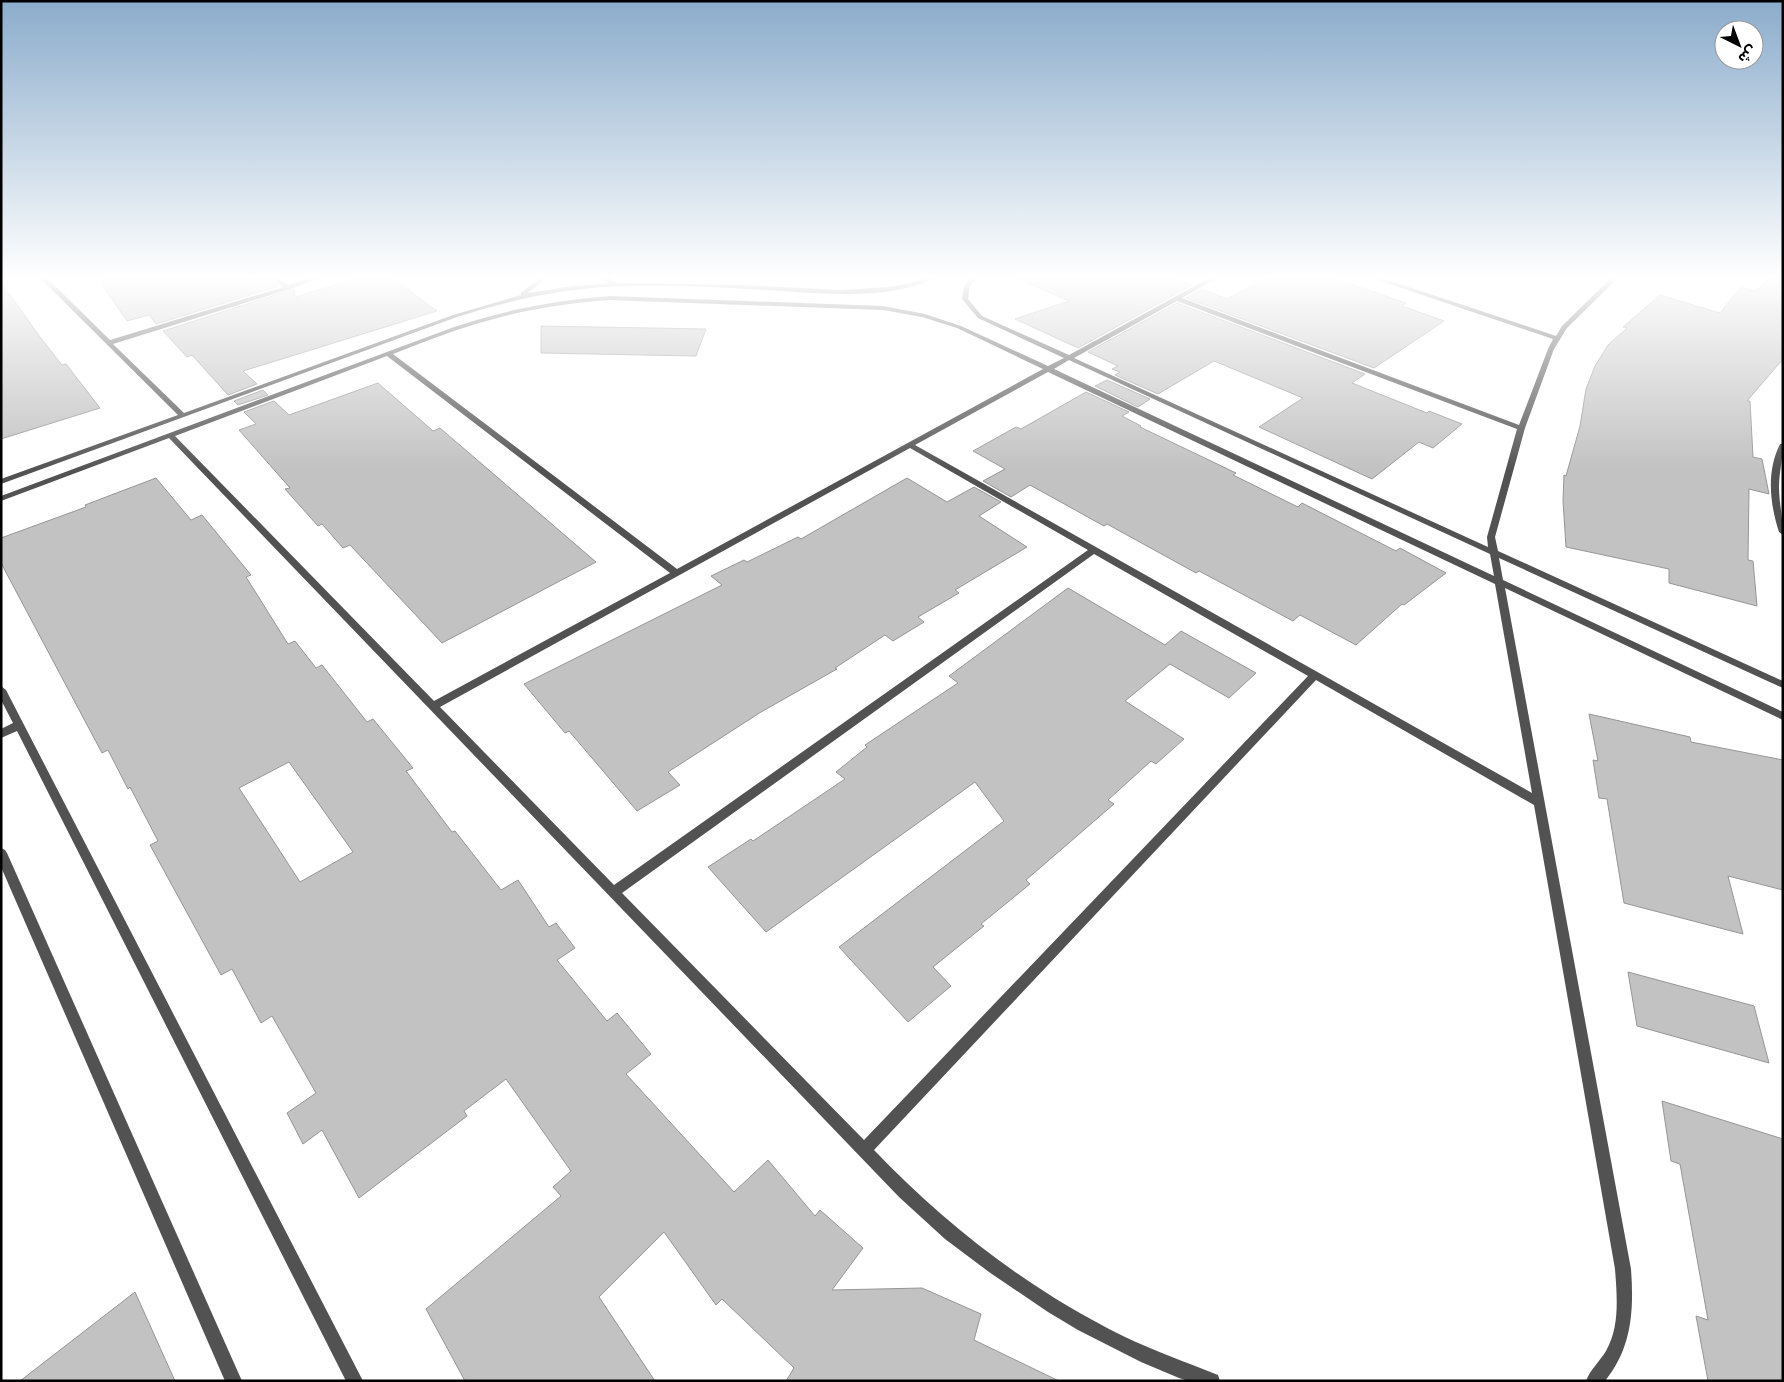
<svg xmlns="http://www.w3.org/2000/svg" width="1784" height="1382" font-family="Roboto,'Noto Sans Arabic',sans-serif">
<rect width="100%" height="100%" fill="#fff"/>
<g fill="#c2c2c2" stroke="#969696" fill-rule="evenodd">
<path d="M 96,276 L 268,276 L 279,286 L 156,324 L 149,315 L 127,321 Z"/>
<path d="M 364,276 L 390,276 L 437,311 L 243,371 L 257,384 L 228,395 L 192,355 L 187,357 L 163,331 L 294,289 L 295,297 Z"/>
<path d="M 1011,276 L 1168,276 L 1192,285 L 1078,348 L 1015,319 L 1069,301 Z"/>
<path d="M 1269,276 L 1328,276 L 1406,303 L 1402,306 L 1444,321 L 1374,368 L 1186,298 L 1202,289 L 1227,299 Z"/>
<path d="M 1773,276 L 1783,276 L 1783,359 L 1747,401 L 1750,401 L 1753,457 L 1762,459 L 1769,494 L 1749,489 L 1748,560 L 1753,561 L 1757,606 L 1669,583 L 1669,569 L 1566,547 L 1563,501 L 1564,475 L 1566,476 L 1580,426 L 1586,389 L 1595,366 L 1608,345 L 1627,328 L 1623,327 L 1660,295 L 1720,313 L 1741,287 L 1755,291 Z"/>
<path d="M 1,282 L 40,337 L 62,365 L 66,364 L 100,408 L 1,439 Z"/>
<path d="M 1177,303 L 1365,374 L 1352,383 L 1427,413 L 1429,411 L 1462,424 L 1433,448 L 1419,442 L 1372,479 L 1259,427 L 1303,398 L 1214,361 L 1158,394 L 1115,375 L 1120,372 L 1112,369 L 1118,366 L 1088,352 Z"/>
<path d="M 541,326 L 706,329 L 696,356 L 541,353 Z"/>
<path d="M 1107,380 L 1150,399 L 1138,407 L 1095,386 Z"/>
<path d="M 378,383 L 433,431 L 440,428 L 596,562 L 442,643 L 350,545 L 343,548 L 322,524 L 318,526 L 285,489 L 290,488 L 239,430 L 256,424 L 244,412 L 274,401 L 289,415 Z"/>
<path d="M 263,390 L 268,395 L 238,405 L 234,401 Z"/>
<path d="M 1086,392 L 1129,412 L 1122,416 L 1141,426 L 1140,427 L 1236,473 L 1233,475 L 1298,507 L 1302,503 L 1396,551 L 1400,548 L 1446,573 L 1404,605 L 1402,604 L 1356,645 L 1300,615 L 1293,621 L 1199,571 L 1196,573 L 1107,524 L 1104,526 L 1030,485 L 1011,497 L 983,481 L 1005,469 L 973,451 L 1016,427 L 1021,429 Z"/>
<path d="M 156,478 L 191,520 L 202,515 L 251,575 L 246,577 L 288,644 L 295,641 L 316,668 L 322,665 L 367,722 L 373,719 L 413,768 L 406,771 L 452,832 L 455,831 L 501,890 L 518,880 L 549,927 L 556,923 L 575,948 L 557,960 L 607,1021 L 617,1013 L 651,1054 L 626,1074 L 734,1192 L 768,1160 L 815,1216 L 820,1210 L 863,1248 L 832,1290 L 922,1288 L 981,1314 L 974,1340 L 1059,1381 L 786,1381 L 794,1368 L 722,1299 L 716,1305 L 664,1232 L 599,1297 L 655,1381 L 465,1381 L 426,1309 L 561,1196 L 553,1187 L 571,1171 L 506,1079 L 464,1111 L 467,1116 L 359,1198 L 322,1130 L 303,1144 L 287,1113 L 316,1093 L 272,1016 L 261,1023 L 232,969 L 221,975 L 150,845 L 158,841 L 130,787 L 128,789 L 108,750 L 102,753 L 1,563 L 1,538 L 86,507 L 85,505 ZM 289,762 L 353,852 L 300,882 L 239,788 Z"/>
<path d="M 907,478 L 947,502 L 974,487 L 1001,502 L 979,516 L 1027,547 L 955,590 L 959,593 L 918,617 L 924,622 L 893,641 L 885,635 L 835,668 L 837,669 L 761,712 L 668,772 L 680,785 L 637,811 L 569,731 L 565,733 L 524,684 L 722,585 L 711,576 L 744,560 L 747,562 L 798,537 L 801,539 Z"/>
<path d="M 1068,588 L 1165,645 L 1181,631 L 1256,673 L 1229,698 L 1170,664 L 1125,701 L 1184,739 L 1156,764 L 1151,761 L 1108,800 L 1114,804 L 1026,880 L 1030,884 L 981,924 L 984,926 L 933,967 L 951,986 L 908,1022 L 839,947 L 1004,821 L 975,782 L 766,932 L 708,867 L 751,839 L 753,841 L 845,779 L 836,772 L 867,747 L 865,745 L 958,683 L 949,676 Z"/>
<path d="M 1589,714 L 1690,737 L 1691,742 L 1783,760 L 1783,890 L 1728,876 L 1743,934 L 1624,903 L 1607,799 L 1599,798 L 1593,760 L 1598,761 Z"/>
<path d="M 1628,972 L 1754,1006 L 1769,1063 L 1637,1026 Z"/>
<path d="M 1662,1101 L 1783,1139 L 1783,1381 L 1708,1381 L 1696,1316 L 1708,1320 L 1680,1164 L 1671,1161 Z"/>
<path d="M 135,1292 L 175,1381 L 20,1381 Z"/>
</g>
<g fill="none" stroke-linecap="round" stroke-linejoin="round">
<g fill="#525252" fill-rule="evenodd">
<path d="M 38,276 L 45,276 L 110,340 L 283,287 L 270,276 L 277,276 L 288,285 L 316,276 L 326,276 L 290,289 L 113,344 L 184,413 L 453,315 L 521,295 L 521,293 L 542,276 L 549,276 L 528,293 L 573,286 L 609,283 L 597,276 L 605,276 L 618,283 L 743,285 L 840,290 L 889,287 L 911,283 L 928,276 L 938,276 C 892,302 817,293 765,290 C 720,287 674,285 629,286 C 569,287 513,299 457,317 L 1,484 L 1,479 L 178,415 Z"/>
<path d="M 972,276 L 979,276 L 970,286 L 968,299 L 982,316 L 1069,355 L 1213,276 L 1221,276 L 1182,298 L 1519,425 L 1548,349 L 1553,339 L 1366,276 L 1376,276 L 1556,336 L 1562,326 L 1613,276 L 1620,276 L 1567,328 L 1554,349 L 1525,428 L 1495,537 L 1498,551 L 1783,681 L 1783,688 L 1499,558 L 1503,580 L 1783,712 L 1783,720 L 1505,588 L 1631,1269 C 1634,1310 1632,1348 1605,1381 L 1586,1381 C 1590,1370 1600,1361 1606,1351 C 1620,1327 1617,1296 1615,1269 L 1534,805 L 1316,680 L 874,1150 C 946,1225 1029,1290 1123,1336 C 1154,1351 1186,1362 1218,1375 L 1220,1381 L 1188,1381 L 1179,1378 L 1141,1362 L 1078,1330 L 1048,1312 L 989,1272 L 945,1239 L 899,1197 L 169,438 L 1,501 L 1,496 L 454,327 C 505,310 556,300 610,296 L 883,306 L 925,314 L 961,326 L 1048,366 L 1064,358 L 978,318 L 962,299 L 964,286 ZM 610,300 L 883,310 L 922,317 L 957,328 L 1043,369 L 677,569 L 393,354 C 421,343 449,332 479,323 C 522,310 565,303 610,300 ZM 1177,301 L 1517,429 L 1487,537 L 1488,547 L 1074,358 ZM 387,356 L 670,573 L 434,701 L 175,436 ZM 1069,360 L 1490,554 L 1494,576 L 1054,369 ZM 1048,372 L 1495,584 L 1532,793 L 915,445 ZM 910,448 L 1088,550 L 614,885 L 440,707 ZM 1094,554 L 1308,676 L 864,1140 L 622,893 Z"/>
<path d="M 1780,444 L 1783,444 C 1783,458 1779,472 1779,487 C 1779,503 1783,518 1783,535 L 1779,532 C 1770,504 1766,472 1780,444 Z"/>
<path d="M 1,686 L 6,690 L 363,1381 L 346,1381 L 17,731 L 1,738 L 1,729 L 13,723 L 1,700 Z"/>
<path d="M 1,848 L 5,850 L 7,853 L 242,1381 L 225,1381 L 1,867 Z"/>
</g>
</g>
<linearGradient id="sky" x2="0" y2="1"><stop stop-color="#8baccb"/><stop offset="0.59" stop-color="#fff"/><stop offset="1" stop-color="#fff" stop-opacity="0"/></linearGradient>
<rect width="1784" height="470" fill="url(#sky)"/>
<rect width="1784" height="1382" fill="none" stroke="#000000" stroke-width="5"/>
<g transform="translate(1739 45) rotate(138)"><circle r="24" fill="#ffffff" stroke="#999999"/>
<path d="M0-4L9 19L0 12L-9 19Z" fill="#000000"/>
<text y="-8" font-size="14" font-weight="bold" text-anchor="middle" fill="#000000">ش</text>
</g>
</svg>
